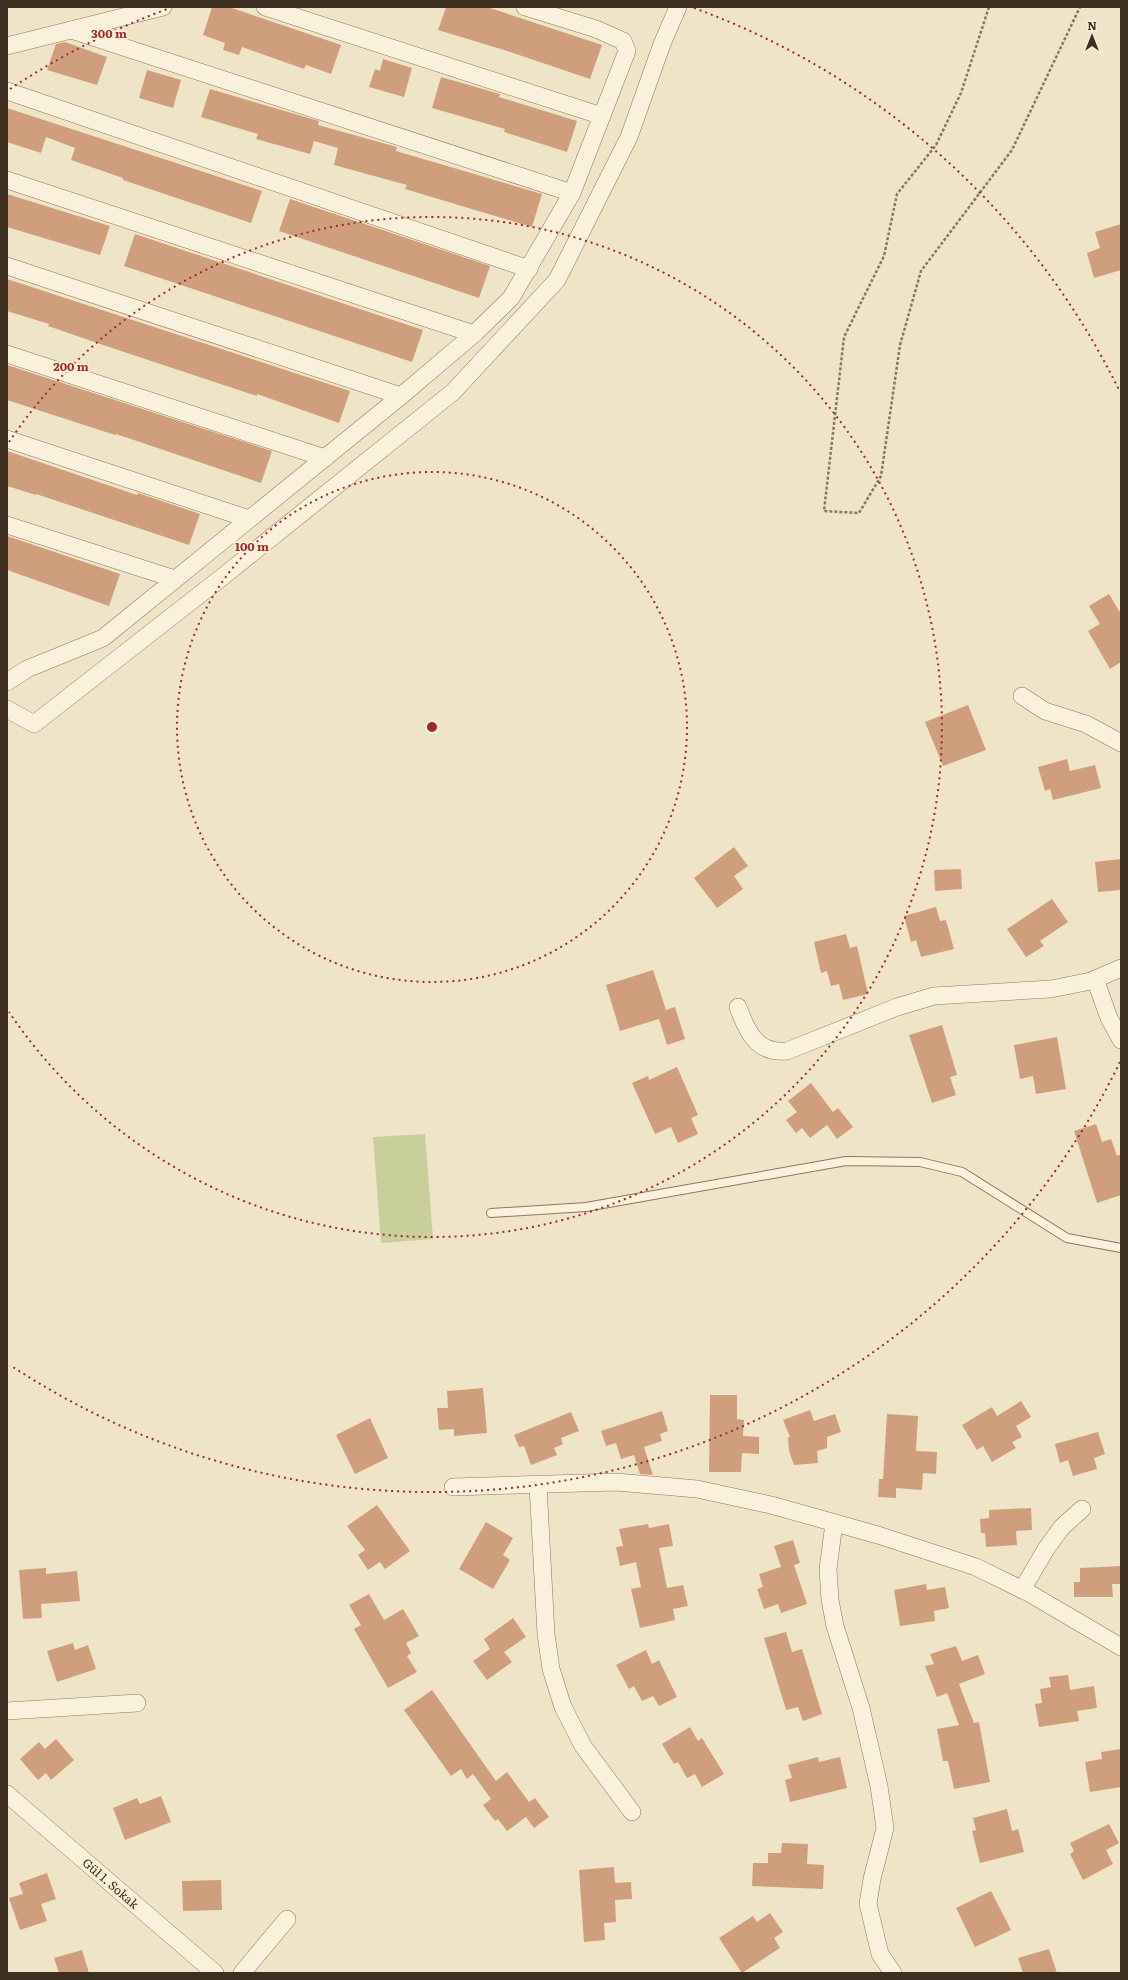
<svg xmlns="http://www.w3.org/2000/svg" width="1128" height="1980" font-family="Literata,serif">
<rect width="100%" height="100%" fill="#f0e4c8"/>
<path fill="#c9cf9b" d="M 425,1134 L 433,1239 L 381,1243 L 373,1137 Z"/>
<g fill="#cf9f7d">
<path d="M 212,7 L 229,7 L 341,45 L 331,74 L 306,65 L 304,69 L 242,47 L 239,55 L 223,50 L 225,43 L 203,35 Z"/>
<path d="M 446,7 L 487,7 L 602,45 L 590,79 L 504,50 L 438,30 Z"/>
<path d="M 65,42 L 107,57 L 97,85 L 47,70 L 56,44 Z"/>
<path d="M 383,59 L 412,68 L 404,97 L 369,87 L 375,69 L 380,71 Z"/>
<path d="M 147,70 L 181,80 L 173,108 L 139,98 Z"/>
<path d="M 441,77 L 500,94 L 499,97 L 577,121 L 567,152 L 504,132 L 505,129 L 432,108 Z"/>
<path d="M 210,89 L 319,121 L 318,125 L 397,147 L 396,151 L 542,194 L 532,227 L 405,189 L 407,185 L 334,165 L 338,148 L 314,141 L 310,154 L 256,139 L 258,134 L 201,117 Z"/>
<path d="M 7,108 L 262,191 L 251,223 L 123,180 L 123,178 L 71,160 L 75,148 L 46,137 L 41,153 L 7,142 Z"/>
<path d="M 7,194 L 110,226 L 100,255 L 7,227 Z"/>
<path d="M 290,199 L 490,266 L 479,298 L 279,231 Z"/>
<path d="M 1121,224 L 1121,270 L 1094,278 L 1087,253 L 1100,248 L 1095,232 Z"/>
<path d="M 135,234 L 423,330 L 412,362 L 124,266 Z"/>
<path d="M 7,279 L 350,391 L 339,423 L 257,394 L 257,396 L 109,347 L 48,326 L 49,324 L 7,311 Z"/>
<path d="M 7,365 L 272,451 L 261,483 L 116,434 L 115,435 L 7,400 Z"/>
<path d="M 7,451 L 137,495 L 138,493 L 200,514 L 189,545 L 36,494 L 36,495 L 7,486 Z"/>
<path d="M 7,536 L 120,574 L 109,606 L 7,570 Z"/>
<path d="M 1109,594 L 1121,614 L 1121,662 L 1110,669 L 1088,631 L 1100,624 L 1089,606 Z"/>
<path d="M 968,705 L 986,750 L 943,766 L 925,722 Z"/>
<path d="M 1067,759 L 1070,771 L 1095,765 L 1101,788 L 1053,800 L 1050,789 L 1045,791 L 1038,767 Z"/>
<path d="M 734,847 L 748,866 L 734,876 L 743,889 L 717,908 L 694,878 Z"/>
<path d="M 1121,859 L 1121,890 L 1098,892 L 1095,862 Z"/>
<path d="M 961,869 L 962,889 L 935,891 L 934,870 Z"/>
<path d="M 1052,899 L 1068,922 L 1040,941 L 1044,946 L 1026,957 L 1007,929 Z"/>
<path d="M 936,907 L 940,921 L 946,920 L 954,949 L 921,957 L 916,940 L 911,942 L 904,916 Z"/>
<path d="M 846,934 L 850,948 L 857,946 L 868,994 L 843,1000 L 839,984 L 831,986 L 827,971 L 821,973 L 814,942 Z"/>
<path d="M 653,970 L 666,1010 L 675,1007 L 685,1039 L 667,1045 L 659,1019 L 620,1031 L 606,985 Z"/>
<path d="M 942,1025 L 957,1075 L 950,1077 L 956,1095 L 932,1103 L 909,1035 Z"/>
<path d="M 1057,1037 L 1066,1089 L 1036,1094 L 1033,1076 L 1020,1079 L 1014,1045 Z"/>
<path d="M 677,1067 L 698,1115 L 691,1118 L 698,1134 L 678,1143 L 671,1127 L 655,1134 L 632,1083 L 648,1076 L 649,1080 Z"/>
<path d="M 811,1083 L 833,1112 L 838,1108 L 853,1127 L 837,1139 L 827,1125 L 810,1138 L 802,1128 L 796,1133 L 786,1120 L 797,1112 L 788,1101 Z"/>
<path d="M 1096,1124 L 1102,1142 L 1111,1139 L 1117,1156 L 1121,1154 L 1121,1195 L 1097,1203 L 1074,1131 Z"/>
<path d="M 483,1388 L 487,1433 L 454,1436 L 454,1429 L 439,1430 L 437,1408 L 448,1408 L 447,1391 Z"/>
<path d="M 710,1395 L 737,1395 L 737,1419 L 744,1420 L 743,1436 L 759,1437 L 759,1454 L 742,1453 L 741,1472 L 709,1472 Z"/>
<path d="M 1021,1401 L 1031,1417 L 1016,1426 L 1022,1437 L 1012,1442 L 1016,1448 L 992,1462 L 983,1446 L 977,1450 L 962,1425 L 992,1407 L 997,1416 Z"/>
<path d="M 810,1410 L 814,1421 L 835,1414 L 841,1432 L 827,1437 L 827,1448 L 817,1451 L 818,1463 L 794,1465 L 789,1451 L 788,1437 L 790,1437 L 783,1420 Z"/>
<path d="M 662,1411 L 668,1431 L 660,1434 L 662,1441 L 644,1447 L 653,1475 L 640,1474 L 634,1455 L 621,1459 L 616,1443 L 606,1446 L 601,1431 Z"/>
<path d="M 571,1412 L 579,1431 L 561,1438 L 563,1444 L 554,1448 L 557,1455 L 531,1465 L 524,1446 L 519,1447 L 514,1435 Z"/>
<path d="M 887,1414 L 918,1416 L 916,1451 L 937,1452 L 936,1474 L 923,1473 L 922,1490 L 896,1488 L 896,1498 L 878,1497 L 879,1479 L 883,1479 Z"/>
<path d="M 370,1418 L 388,1458 L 355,1474 L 336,1435 Z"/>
<path d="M 1098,1432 L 1105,1454 L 1094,1458 L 1097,1469 L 1073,1476 L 1068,1460 L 1060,1463 L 1055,1444 Z"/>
<path d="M 377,1505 L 410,1551 L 385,1569 L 380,1562 L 368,1570 L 358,1555 L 365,1550 L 347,1526 Z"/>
<path d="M 1031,1508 L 1032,1530 L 1016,1531 L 1017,1545 L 986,1547 L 985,1533 L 981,1533 L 980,1519 L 989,1518 L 989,1510 Z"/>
<path d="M 486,1522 L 513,1538 L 503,1555 L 510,1560 L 493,1589 L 459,1569 Z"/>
<path d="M 648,1524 L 649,1528 L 669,1524 L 673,1546 L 659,1548 L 667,1588 L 683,1585 L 688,1606 L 673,1609 L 675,1620 L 640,1628 L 631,1589 L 641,1587 L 636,1562 L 620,1566 L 616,1547 L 623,1546 L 619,1529 Z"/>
<path d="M 793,1540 L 800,1563 L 794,1565 L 807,1604 L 781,1613 L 778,1604 L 764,1609 L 757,1589 L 763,1587 L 759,1574 L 781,1567 L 774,1546 Z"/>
<path d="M 1121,1566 L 1121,1584 L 1112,1584 L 1113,1597 L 1074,1597 L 1074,1582 L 1080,1582 L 1080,1568 Z"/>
<path d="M 46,1568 L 46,1574 L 77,1571 L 80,1601 L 41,1604 L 42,1618 L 23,1619 L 19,1570 Z"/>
<path d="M 926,1584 L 927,1590 L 945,1587 L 949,1608 L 934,1611 L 935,1621 L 900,1626 L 894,1590 Z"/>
<path d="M 369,1594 L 384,1620 L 403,1609 L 419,1636 L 406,1643 L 411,1653 L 407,1656 L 417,1672 L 388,1688 L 354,1629 L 361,1625 L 349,1605 Z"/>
<path d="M 513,1618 L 526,1637 L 504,1652 L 512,1662 L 487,1680 L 473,1661 L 490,1649 L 484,1639 Z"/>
<path d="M 786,1632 L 792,1652 L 802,1649 L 822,1714 L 803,1721 L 798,1707 L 786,1710 L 764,1638 Z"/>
<path d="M 73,1643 L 75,1650 L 88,1645 L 96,1669 L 57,1682 L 47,1651 Z"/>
<path d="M 956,1646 L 962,1661 L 978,1655 L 985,1674 L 959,1684 L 974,1723 L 979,1722 L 990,1782 L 954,1789 L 948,1761 L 943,1761 L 937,1729 L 959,1725 L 947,1693 L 937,1697 L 925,1666 L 934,1664 L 930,1654 Z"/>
<path d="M 646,1650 L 652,1664 L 659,1660 L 677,1697 L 659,1706 L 653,1696 L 642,1701 L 634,1686 L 629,1689 L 616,1665 Z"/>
<path d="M 1068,1675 L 1070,1690 L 1094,1686 L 1097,1708 L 1077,1711 L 1079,1721 L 1039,1727 L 1035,1704 L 1042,1703 L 1040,1689 L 1051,1687 L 1049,1677 Z"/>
<path d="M 432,1690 L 496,1781 L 507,1772 L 529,1802 L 535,1798 L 549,1817 L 534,1828 L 526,1817 L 507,1831 L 498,1819 L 495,1821 L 483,1805 L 491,1799 L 473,1774 L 467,1779 L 461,1769 L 451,1776 L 404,1710 Z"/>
<path d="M 690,1727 L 698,1741 L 702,1738 L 724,1774 L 702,1787 L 695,1774 L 687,1778 L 678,1762 L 674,1764 L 662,1744 Z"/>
<path d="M 56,1739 L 74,1760 L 51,1780 L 46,1773 L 38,1780 L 20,1759 L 39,1742 L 45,1749 Z"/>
<path d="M 1121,1749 L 1121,1787 L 1090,1792 L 1085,1762 L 1102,1759 L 1101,1752 Z"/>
<path d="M 818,1757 L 819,1762 L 840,1757 L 847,1788 L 790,1802 L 785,1780 L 792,1778 L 788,1765 Z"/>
<path d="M 161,1796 L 171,1822 L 125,1840 L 113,1808 L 137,1798 L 140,1804 Z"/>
<path d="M 1007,1809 L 1012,1831 L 1018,1829 L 1024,1852 L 980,1863 L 972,1831 L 976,1830 L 973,1818 Z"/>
<path d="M 1109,1824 L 1119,1843 L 1106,1850 L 1113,1864 L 1083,1880 L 1070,1854 L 1074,1851 L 1070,1843 Z"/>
<path d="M 782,1843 L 808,1844 L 807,1864 L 824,1865 L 823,1889 L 752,1886 L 753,1863 L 768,1863 L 768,1853 L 781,1853 Z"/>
<path d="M 614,1867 L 615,1883 L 631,1882 L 632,1899 L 615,1900 L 616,1922 L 604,1923 L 605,1940 L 584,1942 L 579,1870 Z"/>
<path d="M 47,1873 L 56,1899 L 41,1904 L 47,1921 L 20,1930 L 9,1898 L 23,1894 L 19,1883 Z"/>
<path d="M 221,1880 L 222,1910 L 183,1911 L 182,1881 Z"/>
<path d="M 991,1891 L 1011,1930 L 975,1947 L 956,1908 Z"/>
<path d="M 770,1913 L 783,1932 L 774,1938 L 780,1948 L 742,1973 L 719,1938 L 753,1916 L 757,1922 Z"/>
<path d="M 1049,1949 L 1057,1973 L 1023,1973 L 1018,1958 Z"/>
<path d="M 82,1950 L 89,1973 L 59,1973 L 54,1958 Z"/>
</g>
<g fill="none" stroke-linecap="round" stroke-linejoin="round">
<g stroke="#8d765c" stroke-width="10">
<path id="lane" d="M 491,1213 L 586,1207 L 846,1161 L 920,1162 L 962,1172 L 1067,1238 L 1121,1248"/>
</g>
<g stroke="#8d765c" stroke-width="18">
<g id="street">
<path d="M 265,7 L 602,116"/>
<path d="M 71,30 L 572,193"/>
<path d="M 7,46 L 163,7"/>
<path d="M 7,91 L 529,269"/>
<path d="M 7,180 L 474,334"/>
<path d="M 7,266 L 401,396"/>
<path d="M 7,354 L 325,458"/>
<path d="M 7,439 L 249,519"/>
<path d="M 7,525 L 175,579"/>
<path d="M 7,682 L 27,669 L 103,638 L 401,396 L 474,334 L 511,298 L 572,193 L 627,51 L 623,41 L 596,29 L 525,7"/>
<path d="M 1022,696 L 1045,711 L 1086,724 L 1121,743"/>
<path d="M 7,709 L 34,724 L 221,578 L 453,392 L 557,280 L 629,137 L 662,44 L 678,7"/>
<path d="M 1095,979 L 1109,1018 L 1121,1040"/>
<path d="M 738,1007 C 747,1032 757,1054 787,1051 L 897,1007 L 934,996 L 1051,989 L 1091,981 L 1121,968"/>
<path d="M 538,1485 L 546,1634 L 551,1669 L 563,1707 L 583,1746 L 632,1812"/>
<path d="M 453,1487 L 616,1482 L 697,1489 L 771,1505 L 878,1535 L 976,1567 L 1029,1593 L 1121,1647"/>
<path d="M 834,1523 L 828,1569 L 830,1600 L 835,1626 L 861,1708 L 879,1786 L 885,1828 L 872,1879 L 868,1904 L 880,1954 L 893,1973"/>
<path d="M 1022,1590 L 1046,1549 L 1062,1527 L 1082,1509"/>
<path d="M 7,1711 L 137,1703"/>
<path d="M 7,1794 L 215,1973"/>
<path d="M 242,1973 L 287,1919"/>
</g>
</g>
<path stroke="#8d765c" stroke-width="2.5" stroke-dasharray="3 2" stroke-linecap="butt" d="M 989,7 L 961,93 L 936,145 L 897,194 L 884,256 L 844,337 L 824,511 L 859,513 L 881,476 L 900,345 L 921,271 L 1012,150 L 1080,7"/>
<use href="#lane" stroke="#faf1dc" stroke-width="8"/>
<use href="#street" stroke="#faf1dc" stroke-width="17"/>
</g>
<g fill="none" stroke="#9e2a2b" stroke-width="2" stroke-dasharray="2 4">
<circle cx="432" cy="727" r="255"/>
<path d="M9 442A510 510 0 1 1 9 1012"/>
<path d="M1120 1062A765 765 0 0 1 10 1365M10 89A765 765 0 0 1 170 8M694 8A765 765 0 0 1 1120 392"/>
</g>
<g text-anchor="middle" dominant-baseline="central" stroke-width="4" stroke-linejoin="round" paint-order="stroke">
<g font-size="12" fill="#3d2e20" stroke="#f7eed8">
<text transform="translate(111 1883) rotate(41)">Gül 1. Sokak</text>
</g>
</g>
<circle cx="432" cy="727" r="6" fill="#9e2a2b" stroke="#f7eed8" stroke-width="2"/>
<g font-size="12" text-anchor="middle" font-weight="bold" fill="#9e2a2b" stroke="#f7eed8" stroke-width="4" stroke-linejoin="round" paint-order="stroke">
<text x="109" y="38">300 m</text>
<text x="71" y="371">200 m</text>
<text x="252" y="551">100 m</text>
</g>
<rect width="1128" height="1980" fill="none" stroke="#3d2e20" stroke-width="16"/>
<g transform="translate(1092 36)" stroke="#f7eed8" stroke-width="3" paint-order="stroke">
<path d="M0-3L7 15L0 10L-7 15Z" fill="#3d2e20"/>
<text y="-6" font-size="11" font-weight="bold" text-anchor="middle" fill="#3d2e20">N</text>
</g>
</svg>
